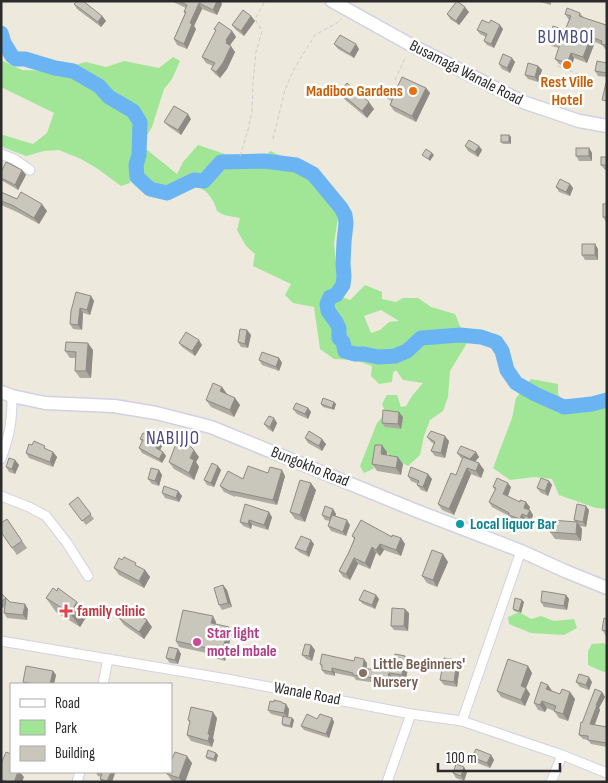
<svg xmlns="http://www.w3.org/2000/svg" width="608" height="783" font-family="'Sofia Sans Condensed',sans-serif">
<rect width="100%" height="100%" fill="#ede9dc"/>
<g fill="#a1e696" fill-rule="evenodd">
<path d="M 173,57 L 180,61 L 172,79 L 164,89 L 152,127 L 141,145 L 177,174 L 183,162 L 198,145 L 237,158 L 257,166 L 270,151 L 306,166 L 316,174 L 330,189 L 339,211 L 334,243 L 339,296 L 350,300 L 365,285 L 382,292 L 382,299 L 396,302 L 403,298 L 418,298 L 431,307 L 455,314 L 467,343 L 450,371 L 448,397 L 443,411 L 430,420 L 424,436 L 420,455 L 408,466 L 393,458 L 382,449 L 377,453 L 373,469 L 364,473 L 360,466 L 377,423 L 386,413 L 382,404 L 387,395 L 397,395 L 401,407 L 406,406 L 412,396 L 423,383 L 403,380 L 396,370 L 393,373 L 392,382 L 379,384 L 371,376 L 372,366 L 355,360 L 334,359 L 320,349 L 314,307 L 293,303 L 285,295 L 291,284 L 253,266 L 255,254 L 246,246 L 237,230 L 240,218 L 224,215 L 217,211 C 213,197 206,189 193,185 C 168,199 164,200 139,185 L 140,173 L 135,156 L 130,183 L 121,186 L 98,169 L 81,159 L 59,150 L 44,151 L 26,156 L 5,148 L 1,145 L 1,135 L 3,135 L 33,144 L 47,133 L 54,113 L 1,87 L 1,60 L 22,70 L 52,71 L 86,62 L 106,67 L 124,61 L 159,68 ZM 381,310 L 399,321 L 389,322 L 380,330 L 371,333 L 364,316 Z"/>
<path d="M 531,379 L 558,384 L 558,394 L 564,403 L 602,408 L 607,405 L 607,509 L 596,508 L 559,495 L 552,479 L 534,477 L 510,480 L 493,468 L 512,418 L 516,398 Z"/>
<path d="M 519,612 L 531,619 L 541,616 L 554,621 L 574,619 L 577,628 L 564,635 L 531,633 L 509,624 L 508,617 Z"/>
<path d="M 604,643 L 607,646 L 607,672 L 604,672 L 588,665 L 588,651 L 592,644 Z"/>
</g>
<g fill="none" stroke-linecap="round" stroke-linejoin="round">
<path stroke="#6ab4f4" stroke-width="15" d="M 1,33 L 4,43 L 12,56 L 16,59 L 25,59 L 55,68 L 73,71 L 99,86 L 109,97 L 133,111 L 140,122 L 139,155 L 136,165 L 137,177 L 150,189 L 167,193 L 194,180 L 204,181 L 221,162 L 264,161 L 296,165 L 313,174 L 341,208 L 345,215 L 346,223 L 344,242 L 343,264 L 344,276 L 343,285 L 336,295 L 330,297 L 327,304 L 328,311 L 336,322 L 339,328 L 339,338 L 343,342 L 345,351 L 355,354 L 364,354 L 378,357 L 395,356 L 407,351 L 421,338 L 460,335 L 481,337 L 496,342 L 502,351 L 507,370 L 516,383 L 535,394 L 564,407 L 592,404 L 607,400"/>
<g stroke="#d1d1e4" stroke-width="11">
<g id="street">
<path d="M 1,154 L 14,159 L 30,170"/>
<path d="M 1,459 C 10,434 12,422 12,396"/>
<path d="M 1,496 L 29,507 L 46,516 L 67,543 L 88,576"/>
<path d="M 1,641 L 227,679 L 411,714 L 462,721 L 562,755 L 607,773"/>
<path d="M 103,684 L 108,659"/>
<path d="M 462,721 L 521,551"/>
<path d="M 77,782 L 80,772"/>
<path d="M 387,782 L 411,714"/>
<path d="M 551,782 L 562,755"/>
</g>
</g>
<g stroke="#d1d1e4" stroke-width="15">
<g id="secondary">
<path d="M 332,1 L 411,45 L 523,102 L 579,121 L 607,126"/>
<path d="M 1,392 L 12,396 L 45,403 L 114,406 L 156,413 L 211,427 L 417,511 L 521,551 L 565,571 L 607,588"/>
</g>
</g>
<g stroke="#ccc" stroke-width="1" stroke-dasharray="4 2.5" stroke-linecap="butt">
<path d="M 557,66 L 587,77"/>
<path d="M 395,80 L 406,56"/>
<path d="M 273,139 L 285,90 L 294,69 L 315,35 L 337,23 L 342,19"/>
<path d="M 240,156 L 248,130 L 252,111 L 253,82 L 256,52 L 262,31 L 255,19 L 265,1"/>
</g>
<use href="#street" stroke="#fff" stroke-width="9"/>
<use href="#secondary" stroke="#fff" stroke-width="12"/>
</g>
<g fill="#adaba1">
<path d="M 171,1 L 222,1 L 221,3 L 222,4 L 217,15 L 202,9 L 194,26 L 196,29 L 187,49 L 177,45 L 174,39 L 185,13 L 184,12 L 186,8 Z"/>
<path d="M 536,1 L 551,1 L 551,5 Z"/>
<path d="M 74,4 L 102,16 L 106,21 L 101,27 L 77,9 Z"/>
<path d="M 469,12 L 459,25 L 450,19 L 447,14 Z"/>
<path d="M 580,13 L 584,18 L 606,25 L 607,22 L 607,50 L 605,49 L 602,45 L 595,42 L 587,63 L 574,58 L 571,69 L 559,64 L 555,59 L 559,48 L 551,46 L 548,41 L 565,30 L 569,20 L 565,14 Z"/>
<path d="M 251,16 L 255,21 L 244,36 L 236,30 L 232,25 Z"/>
<path d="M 489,23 L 500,25 L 503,29 L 494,48 L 487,45 L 484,41 L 486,37 L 480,34 L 477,30 Z"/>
<path d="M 214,29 L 232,31 L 236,37 L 230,45 L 235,52 L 227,69 L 220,78 L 215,74 L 211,69 L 213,66 L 206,63 L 202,57 L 216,31 Z"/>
<path d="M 334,44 L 359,49 L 354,58 L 338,49 Z"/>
<path d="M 515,62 L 510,73 L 502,69 L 499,64 Z"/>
<path d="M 607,63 L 607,77 L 598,76 L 595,71 Z"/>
<path d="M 538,66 L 542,70 L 538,82 L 528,79 L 525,75 Z"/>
<path d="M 426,88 L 430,93 L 416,122 L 394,111 L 390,105 L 392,101 L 384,97 L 380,91 L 395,92 Z"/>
<path d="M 339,92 L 374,109 L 367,118 L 344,99 Z"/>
<path d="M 191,119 L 181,135 L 168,126 L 164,122 Z"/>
<path d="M 509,135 L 511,137 L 511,144 L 503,144 L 501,142 Z"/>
<path d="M 465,146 L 479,146 L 482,150 L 478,157 L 468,151 Z"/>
<path d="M 589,148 L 592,153 L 592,161 L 579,161 L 576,156 Z"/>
<path d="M 607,157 L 607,170 L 605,170 L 601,165 Z"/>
<path d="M 22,170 L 26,175 L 18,190 L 1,180 L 1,172 Z"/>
<path d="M 570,184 L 573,188 L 570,196 L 559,192 L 556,187 Z"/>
<path d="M 1,192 L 47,211 L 39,224 L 17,212 L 1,205 Z"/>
<path d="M 607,204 L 607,222 L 606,222 L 603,217 Z"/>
<path d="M 598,249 L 598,260 L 585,260 L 582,255 Z"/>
<path d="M 91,296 L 94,301 L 90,315 L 83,313 L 82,330 L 73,329 L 70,324 L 71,311 Z"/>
<path d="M 247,330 L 251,335 L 248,348 L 241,347 L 238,342 Z"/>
<path d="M 179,343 L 202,345 L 195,356 L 182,347 Z"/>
<path d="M 93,350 L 91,378 L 80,378 L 75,371 L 76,358 L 70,358 L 65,351 Z"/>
<path d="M 279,358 L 282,363 L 279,371 L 262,365 L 259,360 Z"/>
<path d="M 222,387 L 227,394 L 235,398 L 240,405 L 234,417 L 211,407 L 206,400 Z"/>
<path d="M 334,402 L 336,404 L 334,410 L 323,407 L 321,404 Z"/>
<path d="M 308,408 L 311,412 L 308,419 L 297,414 L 293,409 Z"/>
<path d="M 403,417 L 401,429 L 385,427 L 382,423 Z"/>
<path d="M 277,423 L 273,432 L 268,429 L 264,424 Z"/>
<path d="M 152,431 L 162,432 L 166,437 L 160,450 L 163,452 L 166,456 L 162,463 L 142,453 L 139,448 L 142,442 L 140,439 L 146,434 Z"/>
<path d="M 427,437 L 449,441 L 445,458 L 435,456 L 431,451 L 434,444 L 431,442 Z"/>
<path d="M 305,438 L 326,444 L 322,451 L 308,443 Z"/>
<path d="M 48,450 L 53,452 L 57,457 L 53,467 L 29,458 L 26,453 Z"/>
<path d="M 387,452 L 387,455 L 403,464 L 401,475 L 377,471 L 372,464 Z"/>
<path d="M 476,452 L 479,457 L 475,462 L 479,463 L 484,470 L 481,478 L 471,474 L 454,515 L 442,510 L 438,504 L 456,475 L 463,459 L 461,458 L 457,453 Z"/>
<path d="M 199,457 L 196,462 L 199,467 L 194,480 L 174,469 L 169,462 Z"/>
<path d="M 15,460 L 19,465 L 15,474 L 9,472 L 6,467 Z"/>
<path d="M 159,470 L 162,475 L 159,486 L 152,484 L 148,479 Z"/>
<path d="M 221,470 L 214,487 L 207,485 L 204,480 Z"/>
<path d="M 268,473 L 285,476 L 277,505 L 235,496 L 235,497 L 224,492 L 220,486 L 243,479 Z"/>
<path d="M 428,474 L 432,479 L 427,492 L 421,490 L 417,485 L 418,484 L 411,481 L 408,476 Z"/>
<path d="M 549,481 L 552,485 L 548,496 L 541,493 L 537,488 Z"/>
<path d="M 493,487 L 511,487 L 508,496 L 530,507 L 529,509 L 533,515 L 531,521 L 525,519 L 523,524 L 512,519 L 509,516 L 492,507 L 489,502 L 495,490 Z"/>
<path d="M 316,490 L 305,522 L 295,519 L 290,512 Z"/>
<path d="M 178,491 L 182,496 L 179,502 L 165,498 L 162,493 Z"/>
<path d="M 78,497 L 94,519 L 86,525 L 69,504 Z"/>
<path d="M 333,509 L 336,514 L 335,516 L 350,525 L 346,536 L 331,531 L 328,526 L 330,521 L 325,520 L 322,515 Z"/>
<path d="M 589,510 L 586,527 L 580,526 L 582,529 L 581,541 L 555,539 L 550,532 L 576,522 L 574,520 Z"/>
<path d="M 272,517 L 268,530 L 252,525 L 251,529 L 243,526 L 240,522 Z"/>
<path d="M 7,519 L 27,548 L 17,555 L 1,532 Z"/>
<path d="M 352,536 L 401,538 L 405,544 L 401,556 L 384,550 L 380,556 L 376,553 L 370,569 L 358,564 L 350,580 L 343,577 L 339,571 L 349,552 L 354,539 Z"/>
<path d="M 314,544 L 309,557 L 299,552 L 295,548 Z"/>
<path d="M 448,562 L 437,587 L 427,583 L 422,576 Z"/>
<path d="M 114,568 L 145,570 L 150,577 L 144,588 L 119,575 Z"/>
<path d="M 223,585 L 227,590 L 232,607 L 222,610 L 219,605 Z"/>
<path d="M 1,593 L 10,602 L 28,609 L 27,620 L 7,618 L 4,613 L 5,606 L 1,610 Z"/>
<path d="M 376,595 L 379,599 L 375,609 L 363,604 L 359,600 Z"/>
<path d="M 566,595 L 569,599 L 567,610 L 544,607 L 541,602 Z"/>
<path d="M 46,598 L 77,602 L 87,616 L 80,627 L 56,612 Z"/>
<path d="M 524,602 L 521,613 L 514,611 L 513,609 Z"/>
<path d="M 409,613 L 408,631 L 394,630 L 391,626 Z"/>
<path d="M 607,616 L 607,637 L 602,630 Z"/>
<path d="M 119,618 L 152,627 L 144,639 L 124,625 Z"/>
<path d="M 216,622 L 216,624 L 232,632 L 225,661 L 214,658 L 211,654 L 179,647 L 176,641 Z"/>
<path d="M 311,645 L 315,650 L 312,661 L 306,659 L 302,655 Z"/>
<path d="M 178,649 L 181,654 L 178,664 L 170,663 L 166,658 Z"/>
<path d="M 405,656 L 409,661 L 406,680 L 392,677 L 391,686 L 377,684 L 377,683 L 356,680 L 354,677 L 335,673 L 335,676 L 325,674 L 322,670 L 322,668 L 320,664 L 367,663 L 367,669 L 375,670 L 394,660 Z"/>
<path d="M 457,660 L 460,665 L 457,687 L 444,685 L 440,680 Z"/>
<path d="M 528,666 L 532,673 L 526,688 L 530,694 L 525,706 L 501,697 L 497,691 Z"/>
<path d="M 53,671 L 56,675 L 54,684 L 24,684 L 23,682 Z"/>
<path d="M 576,682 L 592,682 L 589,690 L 580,687 Z"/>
<path d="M 552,691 L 560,694 L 570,692 L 575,699 L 568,721 L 559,718 L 554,711 L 547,708 L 545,712 L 538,710 L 534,703 Z"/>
<path d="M 602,692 L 605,697 L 599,708 L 600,710 L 595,725 L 607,727 L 607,747 L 591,744 L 588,740 L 583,739 L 579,735 Z"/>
<path d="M 284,704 L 289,709 L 288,717 L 292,718 L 294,720 L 292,728 L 283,726 L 282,724 L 283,717 L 271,714 L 268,710 Z"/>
<path d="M 217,718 L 213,738 L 214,740 L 212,747 L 191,741 L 187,735 L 190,723 L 188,720 Z"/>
<path d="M 332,718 L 334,722 L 329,738 L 304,730 L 301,726 L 317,719 Z"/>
<path d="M 218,755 L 216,762 L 207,759 L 206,757 Z"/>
<path d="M 491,755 L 494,760 L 490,768 L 475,762 L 472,757 Z"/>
<path d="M 192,763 L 185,782 L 175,782 L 172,781 L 167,774 Z"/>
<path d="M 95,772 L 115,773 L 112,782 L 102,782 L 100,779 L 101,777 L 98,776 Z"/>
<path d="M 467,772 L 464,781 L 456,778 L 453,773 Z"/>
</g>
<g fill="#8d8b83">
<path d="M 217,1 L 222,1 L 221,3 L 222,4 L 217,15 L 213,10 Z"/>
<path d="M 199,3 L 202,9 L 194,26 L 196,29 L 187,49 L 184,44 L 190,23 Z"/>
<path d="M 465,7 L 469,12 L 459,25 L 456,21 Z"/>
<path d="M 102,16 L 106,21 L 101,27 L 98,22 Z"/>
<path d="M 251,16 L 255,21 L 244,36 L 241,31 Z"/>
<path d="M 500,25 L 503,29 L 494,48 L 491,44 Z"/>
<path d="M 232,31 L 236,37 L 230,45 L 235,52 L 227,69 L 220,78 L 216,72 L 226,43 L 226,40 Z"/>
<path d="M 591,37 L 595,42 L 587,63 L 583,57 Z"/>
<path d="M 356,44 L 359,49 L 354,58 L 350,54 Z"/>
<path d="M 571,53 L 574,58 L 571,69 L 567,63 Z"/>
<path d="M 512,58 L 515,62 L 510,73 L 507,68 Z"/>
<path d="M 538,66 L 542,70 L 538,82 L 535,77 Z"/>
<path d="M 426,88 L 430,93 L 416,122 L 412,116 Z"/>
<path d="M 369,102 L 374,109 L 367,118 L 362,111 Z"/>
<path d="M 188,114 L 191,119 L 181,135 L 178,130 Z"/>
<path d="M 509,135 L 511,137 L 511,144 L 509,142 Z"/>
<path d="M 479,146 L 482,150 L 478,157 L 475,152 Z"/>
<path d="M 589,148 L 592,153 L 592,161 L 589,156 Z"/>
<path d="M 432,153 L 434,155 L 430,161 L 428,159 Z"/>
<path d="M 22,170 L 26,175 L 18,190 L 15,185 Z"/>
<path d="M 570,184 L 573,188 L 570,196 L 566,192 Z"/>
<path d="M 42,204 L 47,211 L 39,224 L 34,218 Z"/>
<path d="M 595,244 L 598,249 L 598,260 L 595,255 Z"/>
<path d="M 91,296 L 94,301 L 90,315 L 87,310 Z"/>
<path d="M 80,308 L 83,313 L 82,330 L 78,325 Z"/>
<path d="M 247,330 L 251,335 L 248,348 L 245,344 Z"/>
<path d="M 199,340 L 202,345 L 195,356 L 192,351 Z"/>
<path d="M 88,343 L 93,350 L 91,378 L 86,371 Z"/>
<path d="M 279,358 L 282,363 L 279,371 L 276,367 Z"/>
<path d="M 222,387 L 227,394 L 220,391 Z"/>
<path d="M 235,398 L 240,405 L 234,417 L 230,410 Z"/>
<path d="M 334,402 L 336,404 L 334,410 L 332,408 Z"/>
<path d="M 308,408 L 311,412 L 308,419 L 305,414 Z"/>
<path d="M 399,412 L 403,417 L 401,429 L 398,424 Z"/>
<path d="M 274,418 L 277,423 L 273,432 L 270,427 Z"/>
<path d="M 162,432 L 166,437 L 159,453 L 156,448 Z"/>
<path d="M 445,436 L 449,441 L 445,458 L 441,453 Z"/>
<path d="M 322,439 L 326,444 L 322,451 L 319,446 Z"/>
<path d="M 382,445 L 387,452 L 386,461 L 381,454 Z"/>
<path d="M 194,450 L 199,457 L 196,462 L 199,467 L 194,480 L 189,473 L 190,458 Z"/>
<path d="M 53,452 L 57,457 L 53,467 L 50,462 Z"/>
<path d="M 163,452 L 166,456 L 162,463 L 159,459 Z"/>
<path d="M 476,452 L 479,457 L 473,464 L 470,459 Z"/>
<path d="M 398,457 L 403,464 L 401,475 L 396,468 Z"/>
<path d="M 15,460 L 19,465 L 15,474 L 12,469 Z"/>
<path d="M 479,463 L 484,470 L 481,478 L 476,471 Z"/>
<path d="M 218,466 L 221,470 L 214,487 L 211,483 Z"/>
<path d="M 467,468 L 471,474 L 454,515 L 449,509 Z"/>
<path d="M 159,470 L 162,475 L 159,486 L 155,481 Z"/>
<path d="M 282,470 L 285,476 L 277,505 L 273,500 Z"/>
<path d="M 428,474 L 432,479 L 427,492 L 423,487 Z"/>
<path d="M 549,481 L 552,485 L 548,496 L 545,491 Z"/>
<path d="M 311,483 L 316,490 L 305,522 L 300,515 Z"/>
<path d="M 508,483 L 511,487 L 507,499 L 503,494 Z"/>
<path d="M 178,491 L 182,496 L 179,502 L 176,498 Z"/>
<path d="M 526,502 L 530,507 L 528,512 L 524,508 Z"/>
<path d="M 586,506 L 589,510 L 586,527 L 583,522 Z"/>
<path d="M 333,509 L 336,514 L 333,523 L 330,518 Z"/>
<path d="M 530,510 L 533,515 L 531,521 L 527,516 Z"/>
<path d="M 269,512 L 272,517 L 268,530 L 264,525 Z"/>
<path d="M 522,514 L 525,519 L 523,524 L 520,519 Z"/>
<path d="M 249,520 L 252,525 L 251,529 L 248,524 Z"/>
<path d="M 347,520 L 350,525 L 346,536 L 343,532 Z"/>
<path d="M 577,522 L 582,529 L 581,541 L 576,534 Z"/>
<path d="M 401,538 L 405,544 L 401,556 L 396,550 Z"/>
<path d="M 311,540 L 314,544 L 309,557 L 306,552 Z"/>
<path d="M 380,544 L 384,550 L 380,556 L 376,550 Z"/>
<path d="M 372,547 L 376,553 L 370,569 L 365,563 Z"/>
<path d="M 443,554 L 448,562 L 437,587 L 433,580 Z"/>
<path d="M 354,558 L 358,564 L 350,580 L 346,574 Z"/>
<path d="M 145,570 L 150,577 L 144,588 L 139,581 Z"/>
<path d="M 223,585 L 227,590 L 232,607 L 228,603 Z"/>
<path d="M 376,595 L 379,599 L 375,609 L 372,605 Z"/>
<path d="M 566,595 L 569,599 L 567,610 L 564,606 Z"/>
<path d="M 522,600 L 524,602 L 521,613 L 519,611 Z"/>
<path d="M 77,602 L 87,616 L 80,627 L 70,613 Z"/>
<path d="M 25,604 L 28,609 L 27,620 L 23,615 Z"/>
<path d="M 405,609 L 409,613 L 408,631 L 404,626 Z"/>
<path d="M 213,616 L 216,622 L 215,628 L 211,623 Z"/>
<path d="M 147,620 L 152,627 L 144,639 L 139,632 Z"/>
<path d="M 229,627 L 232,632 L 225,661 L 221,655 Z"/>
<path d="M 311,645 L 315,650 L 312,661 L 309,656 Z"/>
<path d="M 178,649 L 181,654 L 178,664 L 175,660 Z"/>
<path d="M 405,656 L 409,661 L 406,680 L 402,675 Z"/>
<path d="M 364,659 L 367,663 L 366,673 L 363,668 Z"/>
<path d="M 457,660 L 460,665 L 457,687 L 454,682 Z"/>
<path d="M 528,666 L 532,673 L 526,688 L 530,694 L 525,706 L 521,700 L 521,686 Z"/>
<path d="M 332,668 L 335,673 L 335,676 L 332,672 Z"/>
<path d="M 53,671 L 56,675 L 54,684 L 50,684 Z"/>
<path d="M 389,673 L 392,677 L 391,686 L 387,681 Z"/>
<path d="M 589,677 L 592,682 L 589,690 L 586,685 Z"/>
<path d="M 548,685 L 553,692 L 546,689 Z"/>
<path d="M 570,692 L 575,699 L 568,721 L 563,714 Z"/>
<path d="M 602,692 L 605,697 L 599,708 L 600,710 L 593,728 L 590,724 L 596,705 Z"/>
<path d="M 542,701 L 547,708 L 545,712 L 540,705 Z"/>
<path d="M 286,704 L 289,709 L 288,718 L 284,713 Z"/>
<path d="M 213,712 L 217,718 L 213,738 L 214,740 L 212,747 L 208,741 L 208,734 Z"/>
<path d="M 292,718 L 294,720 L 292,728 L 290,726 Z"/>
<path d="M 332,718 L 334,722 L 329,738 L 326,734 Z"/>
<path d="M 216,753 L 218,755 L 216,762 L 214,759 Z"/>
<path d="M 491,755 L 494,760 L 490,768 L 487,763 Z"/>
<path d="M 187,756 L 192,763 L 185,782 L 182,782 L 179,778 Z"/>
<path d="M 464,767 L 467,772 L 464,781 L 461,776 Z"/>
<path d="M 15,772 L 20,772 L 24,777 L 22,782 L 14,782 Z"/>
<path d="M 111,772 L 114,772 L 115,773 L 112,782 L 107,782 Z"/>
</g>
<g fill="#c9c7bb" stroke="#8d8b83">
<path d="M 77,1 L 83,1 L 102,16 L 98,22 L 74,4 Z"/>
<path d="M 179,1 L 217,1 L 213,10 L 199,3 L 190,23 L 192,24 L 184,44 L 174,39 L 186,12 L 184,12 L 187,5 Z"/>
<path d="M 457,1 L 465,7 L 456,21 L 447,14 Z"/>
<path d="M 567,8 L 580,13 L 579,16 L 606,25 L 607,22 L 607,45 L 601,44 L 602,41 L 591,37 L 583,57 L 571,53 L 567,63 L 555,59 L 560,44 L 548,41 L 553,26 L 565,30 L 571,16 L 565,14 Z"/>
<path d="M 243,10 L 251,16 L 241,31 L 232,25 Z"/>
<path d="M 482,20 L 489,23 L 491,20 L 500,25 L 491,44 L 484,41 L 487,34 L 477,30 Z"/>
<path d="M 219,22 L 232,31 L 226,40 L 227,41 L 226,43 L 231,46 L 223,63 L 216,72 L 211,69 L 215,63 L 202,57 L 216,30 L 214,29 Z"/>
<path d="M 340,35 L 356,44 L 350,54 L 334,44 Z"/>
<path d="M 503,54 L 512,58 L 507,68 L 499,64 Z"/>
<path d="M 597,61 L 607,63 L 607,73 L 595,71 Z"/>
<path d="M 528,63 L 538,66 L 535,77 L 525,75 Z"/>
<path d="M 402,77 L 426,88 L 412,116 L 390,105 L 393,98 L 380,91 L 383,86 L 395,92 Z"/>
<path d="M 347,83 L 369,102 L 362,111 L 339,92 Z"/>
<path d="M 606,83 L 607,83 L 607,101 L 602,100 Z"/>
<path d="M 174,106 L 188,114 L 178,130 L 164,122 Z"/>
<rect x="501" y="135" width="8" height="7"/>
<path d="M 469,140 L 479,146 L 475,152 L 465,146 Z"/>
<rect x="576" y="148" width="13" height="8"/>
<path d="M 426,149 L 432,153 L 428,159 L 422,155 Z"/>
<rect x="601" y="157" width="6" height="8"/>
<path d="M 6,162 L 22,170 L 15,185 L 1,178 L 1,172 Z"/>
<path d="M 560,179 L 570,184 L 566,192 L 556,187 Z"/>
<path d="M 1,192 L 17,199 L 21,192 L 42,204 L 34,218 L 12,205 L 1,201 Z"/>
<rect x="603" y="204" width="4" height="13"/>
<rect x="582" y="244" width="13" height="11"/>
<path d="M 76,292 L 91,296 L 87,310 L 80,308 L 78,325 L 70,324 L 71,311 Z"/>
<path d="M 240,329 L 247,330 L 245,344 L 238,342 Z"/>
<path d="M 186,332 L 199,340 L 192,351 L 179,343 Z"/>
<path d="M 66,342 L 88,343 L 86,371 L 75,371 L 76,352 L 65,351 Z"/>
<path d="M 262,352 L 279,358 L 276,367 L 259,360 Z"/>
<path d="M 213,383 L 222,387 L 220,391 L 235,398 L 230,410 L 206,400 Z"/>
<path d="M 323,398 L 334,402 L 332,408 L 321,404 Z"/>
<path d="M 296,403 L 308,408 L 305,414 L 293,409 Z"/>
<path d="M 383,410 L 399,412 L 398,424 L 382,423 Z"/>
<path d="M 269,416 L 274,418 L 270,427 L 264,424 Z"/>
<path d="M 148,429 L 152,431 L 153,429 L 162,432 L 156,448 L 163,452 L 159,459 L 139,448 L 143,440 L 140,439 L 143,433 L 146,434 Z"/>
<path d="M 309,431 L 322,439 L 319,446 L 305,438 Z"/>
<path d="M 431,431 L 445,436 L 441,453 L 431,451 L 435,442 L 427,437 Z"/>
<path d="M 34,441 L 45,446 L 44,448 L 53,452 L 50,462 L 26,453 L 29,444 L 32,445 Z"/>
<path d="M 184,443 L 189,445 L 194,450 L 190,458 L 194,460 L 189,473 L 169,462 L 176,444 L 181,446 Z"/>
<path d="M 375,445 L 382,445 L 381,454 L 398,457 L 396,468 L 372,464 Z"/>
<path d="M 461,446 L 476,452 L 470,459 L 457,453 Z"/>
<path d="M 463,457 L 479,463 L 476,471 L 467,468 L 449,509 L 438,504 L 451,473 L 456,475 Z"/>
<path d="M 9,458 L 15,460 L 12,469 L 6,467 Z"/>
<path d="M 212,463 L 218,466 L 211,483 L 204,480 Z"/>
<path d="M 248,466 L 268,473 L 270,467 L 282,470 L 273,500 L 231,491 L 231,492 L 220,486 L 228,471 L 243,479 Z"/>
<path d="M 411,467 L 428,474 L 423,487 L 417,485 L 419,481 L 408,476 Z"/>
<path d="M 151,468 L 159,470 L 155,481 L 148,479 Z"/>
<path d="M 497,478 L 508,483 L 503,494 L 520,502 L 520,500 L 526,502 L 524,508 L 530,510 L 527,516 L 522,514 L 520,519 L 509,515 L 509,513 L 489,502 L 496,488 L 493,487 Z"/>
<path d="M 541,478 L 549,481 L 545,491 L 537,488 Z"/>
<path d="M 300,480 L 311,483 L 300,515 L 290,512 Z"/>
<path d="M 164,486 L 178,491 L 176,498 L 162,493 Z"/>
<path d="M 78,497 L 91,514 L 82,521 L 69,504 Z"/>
<path d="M 245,504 L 269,512 L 264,525 L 249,520 L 248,524 L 240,522 Z"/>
<path d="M 577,504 L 586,506 L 583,522 L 574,520 Z"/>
<path d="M 325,506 L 333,509 L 330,518 L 322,515 Z"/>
<path d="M 332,515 L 347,520 L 343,532 L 328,526 Z"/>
<path d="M 7,519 L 22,541 L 12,548 L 1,532 L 1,523 Z"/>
<path d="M 361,520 L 392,537 L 392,535 L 401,538 L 396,550 L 380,544 L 376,550 L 372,547 L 365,563 L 354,558 L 346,574 L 339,571 L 349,552 L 355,538 L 352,536 Z"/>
<path d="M 551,520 L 577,522 L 576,534 L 550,532 Z"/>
<path d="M 301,536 L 311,540 L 306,552 L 295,548 Z"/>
<path d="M 432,550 L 443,554 L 433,580 L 422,576 Z"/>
<path d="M 124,557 L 136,563 L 135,565 L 145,570 L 139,581 L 114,568 L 119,558 L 122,560 Z"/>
<path d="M 223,585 L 228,603 L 219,605 L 214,588 Z"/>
<path d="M 53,588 L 57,591 L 58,588 L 77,602 L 70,613 L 46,598 Z"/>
<path d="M 364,590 L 376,595 L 372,605 L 359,600 Z"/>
<path d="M 542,591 L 566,595 L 564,606 L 541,602 Z"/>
<path d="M 1,593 L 6,598 L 1,602 Z"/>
<path d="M 6,598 L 10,602 L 25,604 L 23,615 L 4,613 Z"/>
<path d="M 515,598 L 522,600 L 519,611 L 513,609 Z"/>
<path d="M 128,608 L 147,620 L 139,632 L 119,618 L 125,609 L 127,611 Z"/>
<path d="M 392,608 L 405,609 L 404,626 L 391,626 Z"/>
<path d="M 183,610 L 213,616 L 211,623 L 229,627 L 221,655 L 210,652 L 211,649 L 176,641 Z"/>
<path d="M 607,616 L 607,631 L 602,630 L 604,618 L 606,619 Z"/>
<path d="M 305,644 L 311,645 L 309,656 L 302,655 Z"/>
<path d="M 169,647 L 178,649 L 175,660 L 166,658 Z"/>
<path d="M 322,654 L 354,661 L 355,657 L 364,659 L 363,668 L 375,670 L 377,658 L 394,660 L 395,654 L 405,656 L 402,675 L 389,673 L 387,681 L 374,679 L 374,678 L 353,675 L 353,673 L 332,668 L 332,672 L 322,670 L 322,665 L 320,664 Z"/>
<path d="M 444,658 L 457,660 L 454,682 L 440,680 Z"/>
<path d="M 508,659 L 528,666 L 521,686 L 526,688 L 521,700 L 497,691 Z"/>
<path d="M 26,666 L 53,671 L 50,684 L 36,684 L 23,682 Z"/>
<path d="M 579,674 L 589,677 L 586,685 L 576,682 Z"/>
<path d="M 541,682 L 548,685 L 546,689 L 560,694 L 562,689 L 570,692 L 563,714 L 554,711 L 556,706 L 542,701 L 540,705 L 534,703 Z"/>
<path d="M 595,689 L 602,692 L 596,705 L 597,705 L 590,724 L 607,727 L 607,743 L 588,740 L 588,736 L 579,735 L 581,722 L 582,723 Z"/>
<path d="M 274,700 L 282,702 L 282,703 L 286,704 L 284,713 L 268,710 L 270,701 L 274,702 Z"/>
<path d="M 191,707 L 213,712 L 208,734 L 210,734 L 208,741 L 187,735 L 190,721 L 188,720 Z"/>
<path d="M 307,714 L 317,719 L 320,714 L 332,718 L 326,734 L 301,726 Z"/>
<path d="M 283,716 L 292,718 L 290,726 L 282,724 Z"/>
<path d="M 476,749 L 491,755 L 487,763 L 472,757 Z"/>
<path d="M 208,750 L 216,753 L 214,759 L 206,757 Z"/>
<path d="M 6,752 L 11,754 L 11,772 L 18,772 L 14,782 L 8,782 L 3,780 L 1,782 L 1,764 Z"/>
<path d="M 175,752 L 187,756 L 179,778 L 167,774 L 167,772 L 171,772 L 171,761 Z"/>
<path d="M 456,764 L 464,767 L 461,776 L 453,773 Z"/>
<path d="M 95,772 L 111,772 L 107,781 L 100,779 L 102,774 Z"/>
</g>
<g fill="#e8710a" stroke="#fff" stroke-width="2">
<circle cx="567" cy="65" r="5"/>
<circle cx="413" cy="91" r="5"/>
</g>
<circle fill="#0f9aa8" stroke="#fff" stroke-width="2" cx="460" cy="524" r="5"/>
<path fill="#e0444e" stroke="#fff" stroke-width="2" d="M63.5 603.5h5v5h5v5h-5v5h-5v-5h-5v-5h5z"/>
<circle fill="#d1479c" stroke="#fff" stroke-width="2" cx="197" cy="642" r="5"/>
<circle fill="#8d6e63" stroke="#fff" stroke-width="2" cx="363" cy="673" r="5"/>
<g text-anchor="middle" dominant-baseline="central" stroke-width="5" stroke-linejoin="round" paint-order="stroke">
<g font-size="16" fill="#2b2b2b" stroke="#fff">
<text transform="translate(466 73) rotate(27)">Busamaga Wanale Road</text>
<text transform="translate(310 467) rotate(22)">Bungokho Road</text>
<text transform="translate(307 694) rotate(11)">Wanale Road</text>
</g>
<g font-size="16" font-weight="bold" fill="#c56008" stroke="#fff">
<text x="567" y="82">Rest Ville<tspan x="567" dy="18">Hotel</tspan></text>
<text x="403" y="91" text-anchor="end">Madiboo Gardens</text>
</g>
<g font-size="16" font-weight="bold" fill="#0d838f" stroke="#fff" text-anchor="start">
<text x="470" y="524">Local liquor Bar</text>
</g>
<g font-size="16" font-weight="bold" fill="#be3a42" stroke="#fff" text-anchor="start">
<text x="77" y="611">family clinic</text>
</g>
<g font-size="16" font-weight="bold" fill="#b23c85" stroke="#fff" text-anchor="start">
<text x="207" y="633">Star light<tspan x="207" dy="18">motel mbale</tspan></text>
</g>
<g font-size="16" font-weight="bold" fill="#785e54" stroke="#fff" text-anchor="start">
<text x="373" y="664">Little Beginners'<tspan x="373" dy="18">Nursery</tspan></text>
</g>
<g font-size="19" letter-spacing="1" fill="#49497e" stroke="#fff">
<text x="566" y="37">BUMBOI</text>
<text x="173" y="438">NABIJJO</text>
</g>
</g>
<rect width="608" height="783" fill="none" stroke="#2b2b2b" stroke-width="5"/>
<rect x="10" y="683" width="162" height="90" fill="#ffffff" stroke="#aaaaaa"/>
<rect x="20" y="699" width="25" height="8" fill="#ffffff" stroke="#aaaaaa"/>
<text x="55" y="708" font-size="15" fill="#2b2b2b">Road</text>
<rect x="20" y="720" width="25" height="15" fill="#a1e696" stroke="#aaaaaa"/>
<text x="55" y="733" font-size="15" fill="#2b2b2b">Park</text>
<rect x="20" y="746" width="25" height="15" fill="#c9c7bb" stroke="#aaaaaa"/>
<text x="55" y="758" font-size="15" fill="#2b2b2b">Building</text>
<path d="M438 763v8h122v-8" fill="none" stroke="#2b2b2b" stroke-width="2.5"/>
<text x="446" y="763" font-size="15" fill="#2b2b2b" stroke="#ffffff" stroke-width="4" paint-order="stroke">100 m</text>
</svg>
